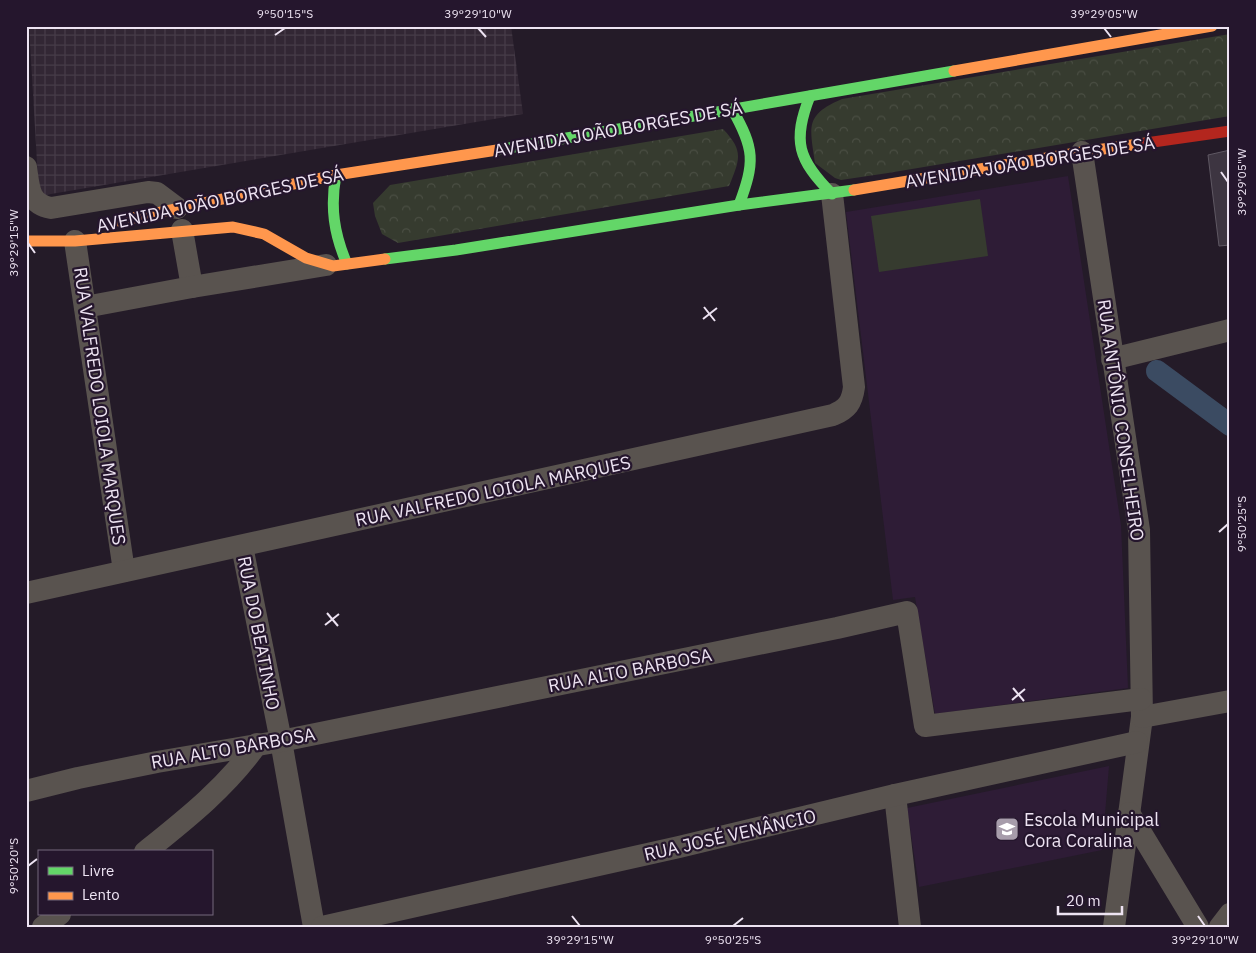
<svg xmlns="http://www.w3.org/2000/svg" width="1256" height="953" font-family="'IBM Plex Sans',sans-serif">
<defs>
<pattern id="industrial-grid" width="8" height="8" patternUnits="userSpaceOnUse" patternTransform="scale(1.25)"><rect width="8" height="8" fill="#322734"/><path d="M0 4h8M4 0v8" fill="none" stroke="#463c48"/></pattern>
<pattern id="park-crowns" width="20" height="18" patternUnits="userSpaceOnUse" patternTransform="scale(1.25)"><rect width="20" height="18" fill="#363b2f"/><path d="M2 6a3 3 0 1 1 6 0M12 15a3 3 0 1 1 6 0" fill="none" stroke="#4a4e43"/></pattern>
</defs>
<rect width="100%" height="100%" fill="#241b28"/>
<g fill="#2e1c36">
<path d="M 1068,176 L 1121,525 L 1128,688 L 935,714 L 915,597 L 893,600 L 846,212 Z"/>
<path d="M 1109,766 L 1102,850 L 919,887 L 907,808 Z"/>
</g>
<path fill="url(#industrial-grid)" d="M 29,26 L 511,26 L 523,114 L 39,196 Z"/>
<g fill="url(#park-crowns)">
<path d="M 1230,34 L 1230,116 L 888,173 L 841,180 L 835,178 L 815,163 C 810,127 804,115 842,99 Z"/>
<path d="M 723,129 C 744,151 740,159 729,186 L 398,243 L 382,234 L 375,216 L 373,203 L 390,185 Z"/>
</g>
<path fill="#363b2f" d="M 980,199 L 988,256 L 879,272 L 871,216 Z"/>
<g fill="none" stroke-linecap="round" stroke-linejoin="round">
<path stroke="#3b4b62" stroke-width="22" d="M 1157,371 L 1230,425"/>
</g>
<path fill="#3d3541" stroke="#5f5863" d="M 1230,150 L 1230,245 L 1219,246 L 1208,155 Z"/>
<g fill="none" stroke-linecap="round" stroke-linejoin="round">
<g stroke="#59534f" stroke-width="22">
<path d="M 1082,152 L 1139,530 L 1142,717 L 1114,927"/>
<path d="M 26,167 C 29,187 28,204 51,208 L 148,192 L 157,193 L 177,208"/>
<path d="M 182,230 L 192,287"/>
<path d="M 75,241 L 124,571"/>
<path d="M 85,307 L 192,287 L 326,265"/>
<path d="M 1112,359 L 1230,330"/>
<path d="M 242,546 L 281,741 L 314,927"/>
<path d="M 26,593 L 833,415 C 847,409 852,403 854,387 L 832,194"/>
<path d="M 1142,717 L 1230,701"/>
<path d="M 26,791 L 78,778 L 157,762 L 281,741 L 837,628 L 907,612 L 925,726 L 1141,699"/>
<path d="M 895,795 L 910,927"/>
<path d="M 1129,813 L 1198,927"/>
<path d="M 145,852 C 185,820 227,787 257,744"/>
<path d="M 43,927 L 60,914"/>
<path d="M 322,927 L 679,847 L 895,795 L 1137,742"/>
<path d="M 1220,927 L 1230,914"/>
</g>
<g stroke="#63d668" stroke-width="11">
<path d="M 810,96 C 792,141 798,160 832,194"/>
<path d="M 732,109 C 755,149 755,162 739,205"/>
<path d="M 497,150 L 954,71"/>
<path d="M 336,175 C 330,207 334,234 347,264"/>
<path d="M 385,259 L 456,250 L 739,205 L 854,190"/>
</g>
<g stroke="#ff974d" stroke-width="11">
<path d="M 954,71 L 1212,26"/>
<path d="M 854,190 L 1082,152 L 1146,143"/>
<path d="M 119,221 L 336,175 L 497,150"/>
<path d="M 26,241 L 75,241 L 233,227 L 264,234 L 306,258 L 333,266 L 385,259"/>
</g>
<path stroke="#b3261e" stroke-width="11" d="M 1146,143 L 1230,131"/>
</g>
<path fill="none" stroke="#ede3f2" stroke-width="2" d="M 478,28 L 486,37M 1104,28 L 1111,37M 275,35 L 285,28M 1221,172 L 1228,182M 28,243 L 35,253M 704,307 L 715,321M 703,319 L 717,308M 1219,532 L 1228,524M 327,613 L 338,626M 325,625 L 339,614M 1013,688 L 1024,701M 1012,700 L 1025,689M 28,866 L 37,859M 572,916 L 580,926M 1198,916 L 1205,926M 733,926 L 743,918"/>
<defs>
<g id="school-square" transform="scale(1.25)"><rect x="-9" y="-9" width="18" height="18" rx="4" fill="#a79dab" stroke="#25162d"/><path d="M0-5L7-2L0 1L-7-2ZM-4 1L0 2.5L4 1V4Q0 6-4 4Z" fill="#fff"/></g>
</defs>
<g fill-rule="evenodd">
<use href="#school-square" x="1007" y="829"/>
</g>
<g text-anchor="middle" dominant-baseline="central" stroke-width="4.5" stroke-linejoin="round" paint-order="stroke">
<g font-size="18" fill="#ede3f2" stroke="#25162d">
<text transform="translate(618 129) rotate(-10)">AVENIDA JOÃO BORGES DE SÁ</text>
<text transform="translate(1030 162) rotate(-9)">AVENIDA JOÃO BORGES DE SÁ</text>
<text transform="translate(220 200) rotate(-12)">AVENIDA JOÃO BORGES DE SÁ</text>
<text transform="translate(100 406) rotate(82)">RUA VALFREDO LOIOLA MARQUES</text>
<text transform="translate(1121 420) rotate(82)">RUA ANTÔNIO CONSELHEIRO</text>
<text transform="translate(493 491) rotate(-12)">RUA VALFREDO LOIOLA MARQUES</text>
<text transform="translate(259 633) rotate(79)">RUA DO BEATINHO</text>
<text transform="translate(630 670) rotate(-11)">RUA ALTO BARBOSA</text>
<text transform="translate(233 748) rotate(-10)">RUA ALTO BARBOSA</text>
<text transform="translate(730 835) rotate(-13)">RUA JOSÉ VENÂNCIO</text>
</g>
<g font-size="18" fill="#ede3f2" stroke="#25162d" text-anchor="start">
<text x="1024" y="819">Escola Municipal<tspan x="1024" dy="21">Cora Coralina</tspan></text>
</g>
</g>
<rect width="1256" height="953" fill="none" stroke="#25162d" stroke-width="55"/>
<rect x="38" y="850" width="175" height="65" fill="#25162d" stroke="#75687c"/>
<rect x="48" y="867" width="25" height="8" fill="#63d668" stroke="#75687c"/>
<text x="82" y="876" font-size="15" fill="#ede3f2">Livre</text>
<rect x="48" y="892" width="25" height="8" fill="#ff974d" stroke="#75687c"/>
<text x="82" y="900" font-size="15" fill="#ede3f2">Lento</text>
<path d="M1058 906v8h64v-8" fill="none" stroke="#ede3f2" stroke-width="2.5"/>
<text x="1066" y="906" font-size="15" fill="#ede3f2" stroke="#25162d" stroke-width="4" paint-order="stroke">20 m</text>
<rect x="28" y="28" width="1200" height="898" fill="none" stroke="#ede3f2" stroke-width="2"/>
<g font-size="12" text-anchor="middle" fill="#ede3f2">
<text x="285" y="18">9°50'15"S</text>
<text x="478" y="18">39°29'10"W</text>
<text x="1104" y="18">39°29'05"W</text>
<text transform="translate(1242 182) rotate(-90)" y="4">39°29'05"W</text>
<text transform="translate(14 243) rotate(-90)" y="4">39°29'15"W</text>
<text transform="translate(1242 524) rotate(-90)" y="4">9°50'25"S</text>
<text transform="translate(14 866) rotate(-90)" y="4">9°50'20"S</text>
<text x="580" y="944">39°29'15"W</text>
<text x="733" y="944">9°50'25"S</text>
<text x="1205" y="944">39°29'10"W</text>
</g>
</svg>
